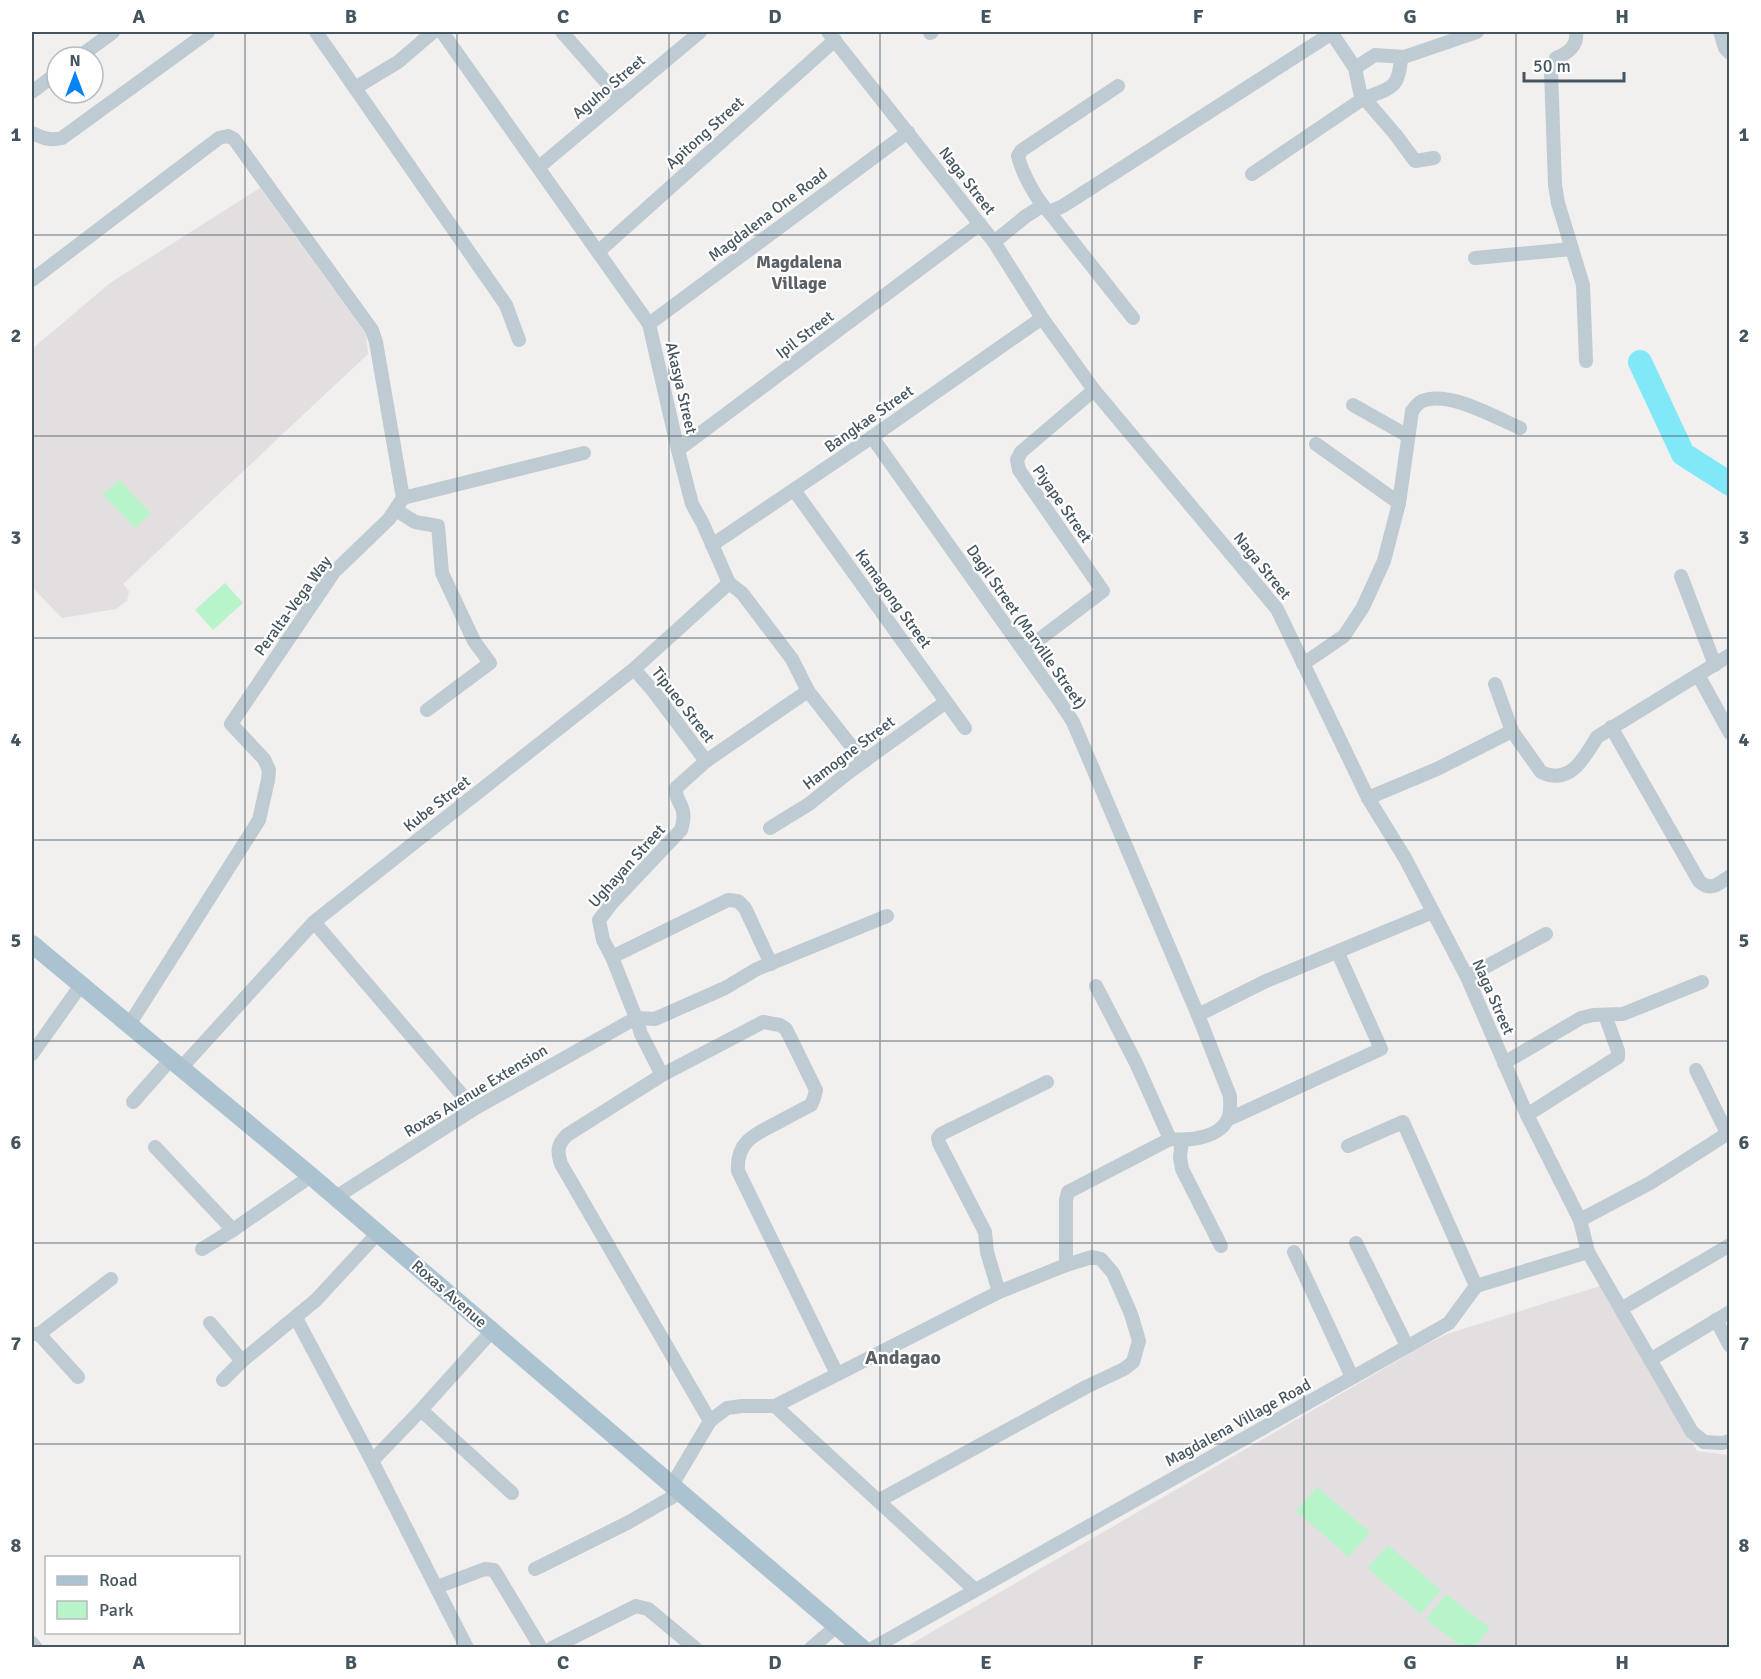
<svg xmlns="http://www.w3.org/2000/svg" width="1761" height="1679" font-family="Signika,sans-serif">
<rect width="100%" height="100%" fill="#f2efef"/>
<g fill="#e3dfe1">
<path d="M 260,188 L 366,334 L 368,354 L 123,584 L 129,591 L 127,601 L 116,609 L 62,618 L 32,587 L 32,349 L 110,283 Z"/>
<path d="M 1600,1286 L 1697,1451 L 1729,1455 L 1729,1647 L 904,1648 L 1423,1346 L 1447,1334 Z"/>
</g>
<g fill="#b8f4ca">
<path d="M 119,480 L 151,513 L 135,528 L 103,495 Z"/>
<path d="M 225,583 L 243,603 L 213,630 L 195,610 Z"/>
<path d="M 1317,1487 L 1370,1532 L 1349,1557 L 1296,1511 Z"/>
<path d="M 1388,1545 L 1441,1590 L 1421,1614 L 1367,1568 Z"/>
<path d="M 1446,1594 L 1490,1628 L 1474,1647 L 1462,1647 L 1426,1619 Z"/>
</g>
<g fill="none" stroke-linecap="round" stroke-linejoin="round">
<path stroke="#80e8f6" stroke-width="24" d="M 1640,362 L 1683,454 L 1730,484"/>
<g stroke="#becbd3" stroke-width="14">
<path d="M 316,32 L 506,305 L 519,340"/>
<path d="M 442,32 L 649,324 L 678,450 L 692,504 L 703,524 L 729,583 L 742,593 L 792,659 L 808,691 L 848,742 L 865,761"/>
<path d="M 562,32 L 620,98"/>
<path d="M 828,32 L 994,242 L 1042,318 L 1094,390 L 1277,609 L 1368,798 L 1405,858 L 1467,977 L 1527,1115 L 1580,1220 L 1588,1252 L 1476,1286 L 1449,1323 L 873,1648"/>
<path d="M 1576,32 C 1578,46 1568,53 1556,58 L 1551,71 L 1555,185 L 1558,203 L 1583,285 L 1586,361"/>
<path d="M 1720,32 L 1725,48 L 1730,53"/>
<path d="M 930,33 L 932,32"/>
<path d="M 79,57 L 113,32"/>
<path d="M 1401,58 C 1399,89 1391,88 1364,98 L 1395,134 L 1415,161 L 1434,158"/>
<path d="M 1355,68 L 1375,55 L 1404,57 L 1477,32"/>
<path d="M 1118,86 L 1022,150 L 1018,156 C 1022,173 1037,201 1049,212 L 1133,318"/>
<path d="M 355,88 L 398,62 L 433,32"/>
<path d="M 32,92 L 57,73"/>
<path d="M 32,133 C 43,138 49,141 62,138 L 208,32"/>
<path d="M 539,167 L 700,32"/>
<path d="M 1252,174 L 1364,98 L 1360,92 L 1355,68 L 1331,32"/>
<path d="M 1049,212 L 1063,206 L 1332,33"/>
<path d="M 994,242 L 1026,216 L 1042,206"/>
<path d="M 598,252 L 835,40"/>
<path d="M 1475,258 L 1572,249"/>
<path d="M 32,280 L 219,138 L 228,136 L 234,139 L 372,330 L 376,342 L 403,498 L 389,519 L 334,572 L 231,724 L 264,759 L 269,770 L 268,780 L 259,820 L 129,1025"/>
<path d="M 649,324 L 908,132"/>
<path d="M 1353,405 L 1408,436"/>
<path d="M 872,437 L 1060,702 L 1073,722 L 1198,1015 L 1230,1096 C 1230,1103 1231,1109 1229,1116 C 1222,1138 1190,1141 1170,1139"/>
<path d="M 1316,444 L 1399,503"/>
<path d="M 678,450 L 980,224"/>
<path d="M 794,490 L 965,728"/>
<path d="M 403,498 L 584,453"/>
<path d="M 396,510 L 415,522 L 438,526 L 442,573 L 474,641 L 490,663 L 427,710"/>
<path d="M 712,545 L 872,437 L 1042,318"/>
<path d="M 1681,576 L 1715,665"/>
<path d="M 1024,651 L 1103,591 L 1019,470 L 1017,460 L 1021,452 L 1094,390"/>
<path d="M 1303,664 L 1344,636 L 1363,607 L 1384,561 L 1399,503 L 1412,411 C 1415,407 1418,403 1422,401 C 1449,390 1494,417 1520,428"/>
<path d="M 634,669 L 654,692 L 706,761"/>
<path d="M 1698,675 L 1730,733"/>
<path d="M 1495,684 L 1512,731"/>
<path d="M 1611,727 L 1699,881 C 1711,892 1718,884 1730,876"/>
<path d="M 1368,798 L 1437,769 L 1512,731 L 1541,772 C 1570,786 1584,758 1597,737 L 1730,655"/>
<path d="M 770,828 L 809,804 L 849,772 L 946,702"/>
<path d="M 314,922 L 474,1109"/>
<path d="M 612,957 L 728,900 L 738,901 L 745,908 L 771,964"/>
<path d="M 1467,977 L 1546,934"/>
<path d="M 1198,1015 L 1266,981 L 1433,912"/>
<path d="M 636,1018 L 655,1019 L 725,988 L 757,969 L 887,916"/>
<path d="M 32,1054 L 81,985"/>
<path d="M 1504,1063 L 1581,1018 L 1593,1015 L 1623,1014 L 1702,982"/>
<path d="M 181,1068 L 314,922 L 634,669 L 729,583"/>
<path d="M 1696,1070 L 1727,1133"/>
<path d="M 662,1075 L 641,1034 L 636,1018 L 612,957 L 603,940 L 599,920 L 612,903 L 681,830 C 683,823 685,816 682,808 C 679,800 675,797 676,788 L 706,761 L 808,691"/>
<path d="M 133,1102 L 171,1059"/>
<path d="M 1527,1115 L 1618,1057 L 1618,1051 L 1605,1015"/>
<path d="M 1229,1119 L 1381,1049 L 1338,953"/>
<path d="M 1182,1140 L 1180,1157 L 1182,1169 L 1221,1246"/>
<path d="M 1348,1146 L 1403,1122 L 1476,1286"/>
<path d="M 155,1147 L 233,1230 L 311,1176"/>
<path d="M 336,1197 L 474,1109 L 636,1018"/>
<path d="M 1580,1220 L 1650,1183 L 1730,1132"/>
<path d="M 1356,1243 L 1407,1346"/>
<path d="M 202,1249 L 233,1230"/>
<path d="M 1294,1252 L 1352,1377"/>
<path d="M 1588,1252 L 1692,1432 L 1704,1442 L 1722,1443 L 1730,1441"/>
<path d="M 1066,1265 L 1066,1200 L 1068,1192 L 1170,1139 L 1136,1063 L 1096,986"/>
<path d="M 999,1292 L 987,1252 L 985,1232 L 939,1143 L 938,1138 L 941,1134 L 1047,1082"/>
<path d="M 1621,1309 L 1730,1245"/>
<path d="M 296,1318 L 372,1461"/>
<path d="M 1716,1320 L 1730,1346"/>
<path d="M 210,1323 L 242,1361 L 316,1300 L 378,1233"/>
<path d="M 32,1334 L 39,1334 L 111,1279"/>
<path d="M 39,1334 L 78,1377"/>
<path d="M 1650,1360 L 1730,1312"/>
<path d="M 837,1374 L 738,1171 C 736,1142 755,1134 777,1123 C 788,1117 799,1111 811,1105 L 814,1098 L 816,1090 L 786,1029 L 780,1025 L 763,1022 L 662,1075 L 567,1135 C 557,1145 557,1151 561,1164 L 710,1421 L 727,1408 L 742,1406 L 775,1406 L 975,1590"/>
<path d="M 223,1380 L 242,1361"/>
<path d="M 775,1406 L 999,1292 L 1066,1265 L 1092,1257 L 1101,1259 L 1113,1273 L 1131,1314 L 1139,1341 L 1133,1362 L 1124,1369 L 1086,1387 L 878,1501"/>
<path d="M 421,1410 L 512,1493"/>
<path d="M 672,1485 L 710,1421"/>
<path d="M 535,1569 L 629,1522 L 681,1492"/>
<path d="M 437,1587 L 485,1569 L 494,1570 L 541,1648"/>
<path d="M 32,1643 L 36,1648"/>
<path d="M 467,1648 L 372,1461 L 421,1410 L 492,1331"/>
<path d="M 552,1648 L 636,1606 L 648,1609 L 695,1648"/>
<path d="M 811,1648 L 837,1626"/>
</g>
<path stroke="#abc2d1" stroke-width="18" d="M 32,944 L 311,1176 L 862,1648"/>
</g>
<path fill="none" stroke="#45555f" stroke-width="1.5" stroke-opacity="0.55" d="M 245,32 L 245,1648M 457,32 L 457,1648M 669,32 L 669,1648M 880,32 L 880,1648M 1092,32 L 1092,1648M 1304,32 L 1304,1648M 1516,32 L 1516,1648M 32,235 L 1730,235M 32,436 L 1730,436M 32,638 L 1730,638M 32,840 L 1730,840M 32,1041 L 1730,1041M 32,1243 L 1730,1243M 32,1444 L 1730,1444"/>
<g text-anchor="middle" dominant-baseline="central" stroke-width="4.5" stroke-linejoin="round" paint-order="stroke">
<g font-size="16" fill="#45555f" stroke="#fff">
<text transform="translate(609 87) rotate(-40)">Aguho Street</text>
<text transform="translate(705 133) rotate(-42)">Apitong Street</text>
<text transform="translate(967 181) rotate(52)">Naga Street</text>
<text transform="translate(768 215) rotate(-37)">Magdalena One Road</text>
<text transform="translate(805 335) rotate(-37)">Ipil Street</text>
<text transform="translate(681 388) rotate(77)">Akasya Street</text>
<text transform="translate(869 419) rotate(-35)">Bangkae Street</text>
<text transform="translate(1062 504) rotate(55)">Piyape Street</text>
<text transform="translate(1262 566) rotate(51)">Naga Street</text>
<text transform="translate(893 599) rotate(54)">Kamagong Street</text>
<text transform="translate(293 606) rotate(-54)">Peralta-Vega Way</text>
<text transform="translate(1026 627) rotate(55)">Dagil Street (Marville Street)</text>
<text transform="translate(683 705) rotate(52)">Tipueo Street</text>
<text transform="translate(849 753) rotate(-37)">Hamogne Street</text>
<text transform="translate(437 804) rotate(-38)">Kube Street</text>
<text transform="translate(627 866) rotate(-48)">Ughayan Street</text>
<text transform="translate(1493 997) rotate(66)">Naga Street</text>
<text transform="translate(476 1091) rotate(-31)">Roxas Avenue Extension</text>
<text transform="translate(449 1294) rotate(41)">Roxas Avenue</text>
<text transform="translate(1238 1423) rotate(-29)">Magdalena Village Road</text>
</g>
<g font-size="18" font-weight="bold" fill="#5b6065" stroke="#fff">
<text x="799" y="262">Magdalena<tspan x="799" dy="21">Village</tspan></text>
</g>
<g font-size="20" font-weight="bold" fill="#5b6065" stroke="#fff">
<text x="903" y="1357">Andagao</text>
</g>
</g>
<rect width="1761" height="1679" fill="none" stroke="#ffffff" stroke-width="66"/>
<rect x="45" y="1556" width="195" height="78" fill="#ffffff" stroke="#b5bbbf" stroke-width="1.5"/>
<rect x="57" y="1576" width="30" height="9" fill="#abc2d1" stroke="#b5bbbf" stroke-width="1.5"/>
<text x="99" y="1586" font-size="18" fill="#45555f">Road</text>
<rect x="57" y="1601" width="30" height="18" fill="#b8f4ca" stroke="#b5bbbf" stroke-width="1.5"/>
<text x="99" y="1616" font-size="18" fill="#45555f">Park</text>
<g transform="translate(75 75)"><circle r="28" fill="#ffffff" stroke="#b5bbbf" stroke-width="1.5"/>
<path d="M0-4.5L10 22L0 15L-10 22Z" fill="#0483f6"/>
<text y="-9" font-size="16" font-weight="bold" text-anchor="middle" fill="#45555f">N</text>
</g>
<path d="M1524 72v9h100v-9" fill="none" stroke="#45555f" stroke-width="3"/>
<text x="1533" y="72" font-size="18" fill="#45555f" stroke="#ffffff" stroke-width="4.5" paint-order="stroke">50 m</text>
<rect x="33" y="33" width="1695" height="1613" fill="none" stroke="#45555f" stroke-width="2"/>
<g font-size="20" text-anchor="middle" font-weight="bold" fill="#45555f">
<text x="139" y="23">A</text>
<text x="351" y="23">B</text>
<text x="563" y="23">C</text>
<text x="775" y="23">D</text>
<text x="986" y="23">E</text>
<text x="1198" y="23">F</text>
<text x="1410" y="23">G</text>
<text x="1622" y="23">H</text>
<text x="16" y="141">1</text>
<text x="1744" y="141">1</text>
<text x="16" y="342">2</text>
<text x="1744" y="342">2</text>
<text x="16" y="544">3</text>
<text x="1744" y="544">3</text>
<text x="16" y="746">4</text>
<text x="1744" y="746">4</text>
<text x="16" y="947">5</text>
<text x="1744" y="947">5</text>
<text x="16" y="1149">6</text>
<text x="1744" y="1149">6</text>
<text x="16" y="1350">7</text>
<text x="1744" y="1350">7</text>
<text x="16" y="1552">8</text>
<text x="1744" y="1552">8</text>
<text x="139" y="1669">A</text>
<text x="351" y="1669">B</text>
<text x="563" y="1669">C</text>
<text x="775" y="1669">D</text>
<text x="986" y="1669">E</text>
<text x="1198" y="1669">F</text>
<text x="1410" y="1669">G</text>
<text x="1622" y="1669">H</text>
</g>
</svg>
